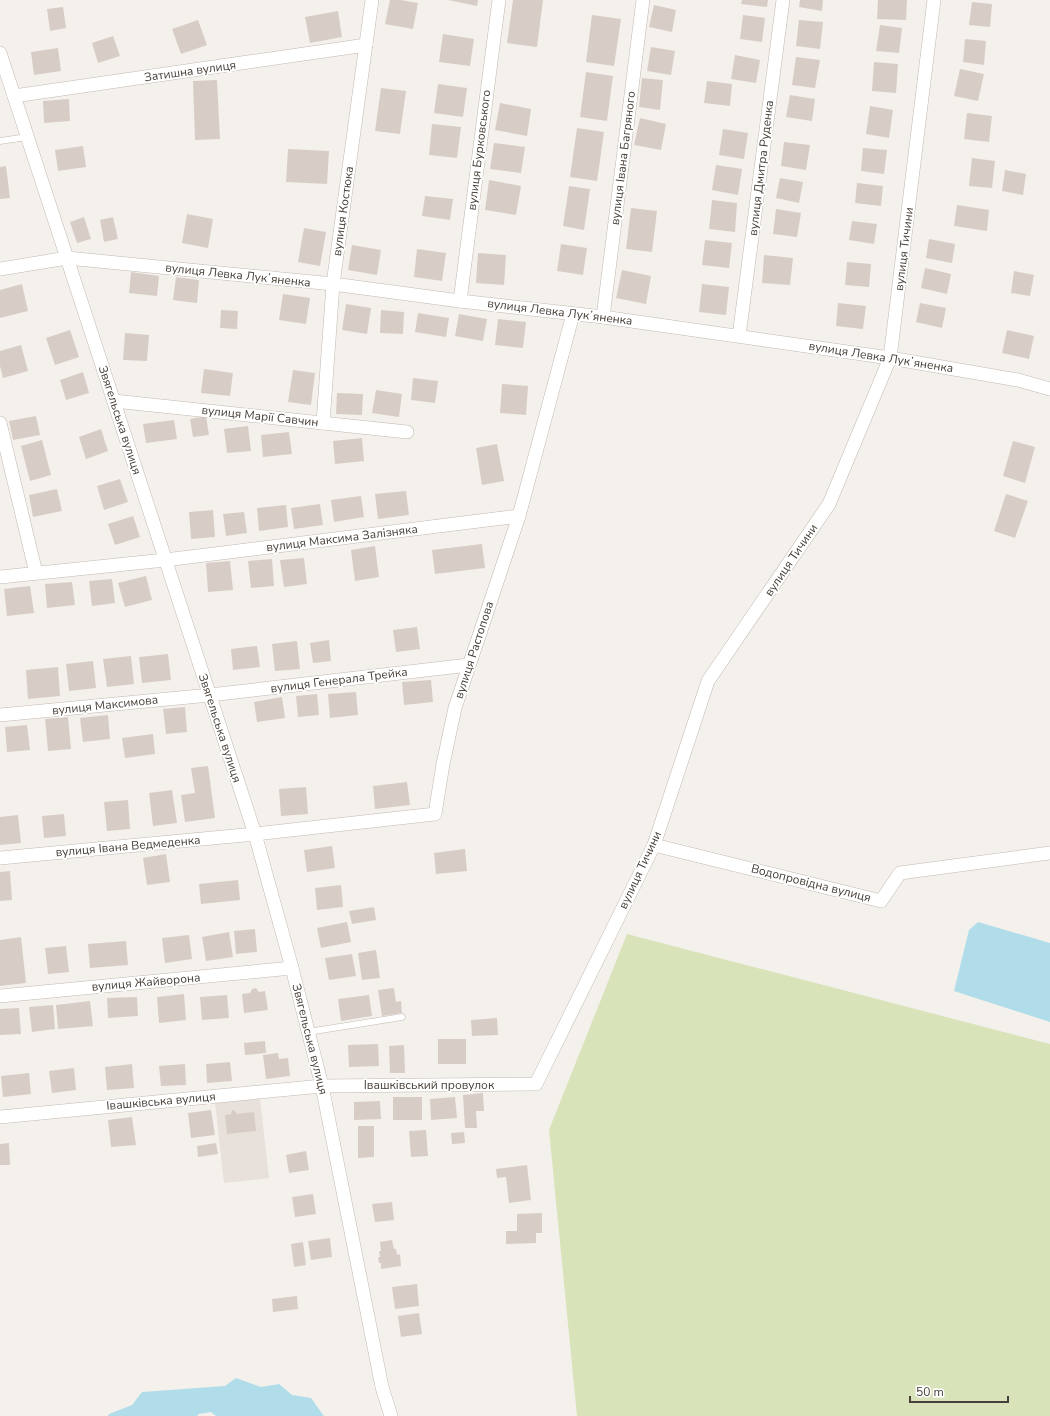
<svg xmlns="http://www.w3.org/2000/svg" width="1050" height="1416" font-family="'Nunito Sans',sans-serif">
<rect width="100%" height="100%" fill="#f4f0ec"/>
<path fill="#e8e1db" d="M 260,1098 L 269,1178 L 224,1183 L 215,1103 Z"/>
<path fill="#d9e3ba" d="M 627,934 L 1050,1044 L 1050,1416 L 577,1416 L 549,1130 Z"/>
<g fill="#b0dde9">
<path d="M 978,922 L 1050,943 L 1050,1022 L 954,991 L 969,930 Z"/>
<path d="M 236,1378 L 261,1387 L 279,1384 L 292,1395 L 311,1398 L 324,1416 L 216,1416 L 211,1412 L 199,1414 L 197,1416 L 108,1416 L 109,1414 L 132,1405 L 142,1392 L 225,1386 Z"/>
</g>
<g fill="#d8cdc6">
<path d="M 390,0 L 401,0 L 418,3 L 413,29 L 385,24 Z"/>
<path d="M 448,0 L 478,0 L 477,6 Z"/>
<path d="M 513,0 L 543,0 L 537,47 L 507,43 Z"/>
<path d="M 742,0 L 768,0 L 767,7 L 741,4 Z"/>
<path d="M 800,0 L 823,0 L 822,11 L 799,7 Z"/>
<path d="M 878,0 L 907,0 L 906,20 L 877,19 Z"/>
<path d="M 972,2 L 992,4 L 990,27 L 969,25 Z"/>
<path d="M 654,5 L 676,10 L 672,32 L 649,27 Z"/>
<path d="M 63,7 L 66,28 L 50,31 L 47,9 Z"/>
<path d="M 338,11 L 342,37 L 310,43 L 305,17 Z"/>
<path d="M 592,15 L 621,19 L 614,66 L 586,62 Z"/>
<path d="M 743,15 L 765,18 L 762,42 L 740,39 Z"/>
<path d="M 198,20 L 207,45 L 181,54 L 172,29 Z"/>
<path d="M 799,20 L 823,22 L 820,49 L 796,46 Z"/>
<path d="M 880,25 L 902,28 L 899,53 L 876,51 Z"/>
<path d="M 443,34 L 474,39 L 470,66 L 439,62 Z"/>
<path d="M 113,36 L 120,56 L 98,63 L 92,43 Z"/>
<path d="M 965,39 L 986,41 L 984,65 L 963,62 Z"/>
<path d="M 651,47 L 675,51 L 671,75 L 647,71 Z"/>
<path d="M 58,48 L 61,71 L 34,75 L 31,52 Z"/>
<path d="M 735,55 L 760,60 L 756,83 L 731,79 Z"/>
<path d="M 796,57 L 820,60 L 815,88 L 792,85 Z"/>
<path d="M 874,62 L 898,64 L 896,93 L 872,91 Z"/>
<path d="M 960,69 L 984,74 L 978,101 L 954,96 Z"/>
<path d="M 586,72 L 613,76 L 607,121 L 580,117 Z"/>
<path d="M 642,78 L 663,80 L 660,110 L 639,107 Z"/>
<path d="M 217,80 L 220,139 L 195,140 L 193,81 Z"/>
<path d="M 707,81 L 732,84 L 730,106 L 704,103 Z"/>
<path d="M 438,84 L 467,88 L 463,117 L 434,113 Z"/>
<path d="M 381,88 L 406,91 L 400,134 L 375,131 Z"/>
<path d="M 790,95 L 815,99 L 812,121 L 786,117 Z"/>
<path d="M 69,99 L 70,121 L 44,123 L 43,101 Z"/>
<path d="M 500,103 L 531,109 L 527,136 L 495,130 Z"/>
<path d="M 870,106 L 893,110 L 889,138 L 866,134 Z"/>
<path d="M 967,113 L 992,116 L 989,142 L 964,139 Z"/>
<path d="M 640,118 L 666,124 L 661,150 L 634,145 Z"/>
<path d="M 432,124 L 461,127 L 457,158 L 429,155 Z"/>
<path d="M 577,128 L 604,132 L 597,181 L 570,177 Z"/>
<path d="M 723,129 L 748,133 L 744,159 L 719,155 Z"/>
<path d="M 784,142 L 810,145 L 806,170 L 781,166 Z"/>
<path d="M 494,143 L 525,147 L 521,173 L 490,169 Z"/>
<path d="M 83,146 L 86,167 L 58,171 L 55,150 Z"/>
<path d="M 863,148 L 887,150 L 884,174 L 861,171 Z"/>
<path d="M 288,149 L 329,151 L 327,184 L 286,182 Z"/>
<path d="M 972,158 L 995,161 L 992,188 L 969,186 Z"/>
<path d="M 716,165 L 742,169 L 738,195 L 712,190 Z"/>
<path d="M 6,166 L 10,198 L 0,199 L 0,167 Z"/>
<path d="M 1005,170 L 1026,174 L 1023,195 L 1002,191 Z"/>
<path d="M 780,178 L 803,182 L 799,203 L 776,198 Z"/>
<path d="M 489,180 L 521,186 L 516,215 L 485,210 Z"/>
<path d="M 857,183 L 883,186 L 881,206 L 855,203 Z"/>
<path d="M 569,186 L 590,189 L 584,230 L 563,226 Z"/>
<path d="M 425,196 L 453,199 L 450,220 L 422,216 Z"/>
<path d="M 712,200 L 737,203 L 735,232 L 709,229 Z"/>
<path d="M 957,205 L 989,210 L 987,231 L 954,226 Z"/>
<path d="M 631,208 L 657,211 L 652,252 L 626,249 Z"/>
<path d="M 776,209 L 801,213 L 797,237 L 773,234 Z"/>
<path d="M 187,214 L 213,219 L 208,248 L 182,243 Z"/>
<path d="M 84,217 L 91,239 L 77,243 L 70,222 Z"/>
<path d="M 113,217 L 118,239 L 104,242 L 100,220 Z"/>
<path d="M 852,221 L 877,224 L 874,244 L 849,240 Z"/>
<path d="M 304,228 L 326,232 L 320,266 L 298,262 Z"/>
<path d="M 929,239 L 955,244 L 952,263 L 926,258 Z"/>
<path d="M 705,240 L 732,243 L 729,268 L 702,265 Z"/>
<path d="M 561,244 L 587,248 L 583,275 L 557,271 Z"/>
<path d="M 352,245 L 381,250 L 377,275 L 348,270 Z"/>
<path d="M 417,249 L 446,253 L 442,281 L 414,277 Z"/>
<path d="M 478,253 L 506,255 L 504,285 L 476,283 Z"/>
<path d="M 764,255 L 793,258 L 790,285 L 762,283 Z"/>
<path d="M 847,262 L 871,264 L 869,287 L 845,285 Z"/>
<path d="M 925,268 L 951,274 L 947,294 L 921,288 Z"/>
<path d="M 622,270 L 651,276 L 646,304 L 616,298 Z"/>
<path d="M 1014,271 L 1034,275 L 1030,296 L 1011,293 Z"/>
<path d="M 131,272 L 159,276 L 157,296 L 129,293 Z"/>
<path d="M 176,277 L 199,280 L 197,303 L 173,300 Z"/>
<path d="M 22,284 L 28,311 L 0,318 L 0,290 Z"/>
<path d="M 702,284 L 729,287 L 726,315 L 699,312 Z"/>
<path d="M 283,294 L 310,298 L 306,324 L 279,320 Z"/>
<path d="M 838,303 L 866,306 L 863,329 L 836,326 Z"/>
<path d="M 920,303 L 946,308 L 942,328 L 916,322 Z"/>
<path d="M 346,304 L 371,308 L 367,334 L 342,330 Z"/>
<path d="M 221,310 L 238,311 L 237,329 L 220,328 Z"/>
<path d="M 381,310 L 404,312 L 403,334 L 380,333 Z"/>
<path d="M 418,313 L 449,318 L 446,337 L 415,332 Z"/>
<path d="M 459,314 L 487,319 L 483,341 L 455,336 Z"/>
<path d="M 498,319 L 526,322 L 523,348 L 495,345 Z"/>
<path d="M 70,330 L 79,357 L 55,365 L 46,338 Z"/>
<path d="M 1007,330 L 1034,336 L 1029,359 L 1002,353 Z"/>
<path d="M 125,333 L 149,335 L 147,361 L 123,360 Z"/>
<path d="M 21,345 L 28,371 L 3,378 L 0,366 L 0,351 Z"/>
<path d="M 204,369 L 233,373 L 230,396 L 201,393 Z"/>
<path d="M 293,370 L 315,373 L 311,405 L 288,402 Z"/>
<path d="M 83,372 L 89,393 L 66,400 L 60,380 Z"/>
<path d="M 413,378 L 438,381 L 435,403 L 411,400 Z"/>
<path d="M 502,384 L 528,386 L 526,415 L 500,413 Z"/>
<path d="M 376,390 L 402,394 L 399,417 L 372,413 Z"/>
<path d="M 337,393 L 363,394 L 362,415 L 336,414 Z"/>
<path d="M 36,416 L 40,435 L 13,440 L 9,421 Z"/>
<path d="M 206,416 L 209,435 L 193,437 L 190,419 Z"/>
<path d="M 174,420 L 177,439 L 146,443 L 143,424 Z"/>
<path d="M 248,426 L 251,451 L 227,453 L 224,429 Z"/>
<path d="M 101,429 L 108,451 L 86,459 L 79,437 Z"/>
<path d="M 289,432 L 292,454 L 263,457 L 261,435 Z"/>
<path d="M 362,438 L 364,461 L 335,464 L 333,441 Z"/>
<path d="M 42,440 L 51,475 L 30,481 L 21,446 Z"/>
<path d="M 1013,441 L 1035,447 L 1025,483 L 1003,476 Z"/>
<path d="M 497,444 L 504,481 L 482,485 L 476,448 Z"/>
<path d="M 120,479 L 128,502 L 104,510 L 97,486 Z"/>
<path d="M 57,489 L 62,511 L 33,517 L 29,495 Z"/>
<path d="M 406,491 L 409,515 L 378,519 L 375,494 Z"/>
<path d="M 1006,494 L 1028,501 L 1015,538 L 994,531 Z"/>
<path d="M 361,496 L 364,517 L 334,522 L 331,500 Z"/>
<path d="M 320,504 L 323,525 L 294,529 L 291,508 Z"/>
<path d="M 286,505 L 288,527 L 259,531 L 257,508 Z"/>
<path d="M 213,510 L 215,537 L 191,539 L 189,512 Z"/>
<path d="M 244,512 L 247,533 L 226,536 L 223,514 Z"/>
<path d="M 133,516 L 140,537 L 115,545 L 108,524 Z"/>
<path d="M 482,544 L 485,568 L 435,574 L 432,550 Z"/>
<path d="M 375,546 L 379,577 L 355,581 L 351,550 Z"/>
<path d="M 304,558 L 307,584 L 284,587 L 280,560 Z"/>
<path d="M 272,559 L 274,586 L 251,588 L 248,561 Z"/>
<path d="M 230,561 L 233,590 L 208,592 L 206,563 Z"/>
<path d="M 146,576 L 152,600 L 125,607 L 118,583 Z"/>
<path d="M 112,579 L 115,603 L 92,606 L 89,581 Z"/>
<path d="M 72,582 L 75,605 L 47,608 L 45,584 Z"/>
<path d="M 30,586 L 34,613 L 7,616 L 4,589 Z"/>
<path d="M 417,627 L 420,649 L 396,652 L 393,630 Z"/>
<path d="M 329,640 L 331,661 L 313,663 L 310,643 Z"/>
<path d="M 297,641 L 300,669 L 275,671 L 272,644 Z"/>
<path d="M 257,646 L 260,667 L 233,670 L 231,649 Z"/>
<path d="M 168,654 L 171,680 L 142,683 L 139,657 Z"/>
<path d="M 131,656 L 134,684 L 107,687 L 103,659 Z"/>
<path d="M 93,661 L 96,688 L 69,691 L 66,664 Z"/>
<path d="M 58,667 L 60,696 L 28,699 L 26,670 Z"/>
<path d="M 431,680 L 433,702 L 404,705 L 402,682 Z"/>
<path d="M 356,692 L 358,715 L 330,718 L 328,694 Z"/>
<path d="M 317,694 L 319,715 L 298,717 L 296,696 Z"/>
<path d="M 282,697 L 285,718 L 257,722 L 254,702 Z"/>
<path d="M 185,707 L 187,732 L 166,734 L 163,709 Z"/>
<path d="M 108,715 L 110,739 L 83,742 L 80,718 Z"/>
<path d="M 68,717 L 71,749 L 48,751 L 45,719 Z"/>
<path d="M 27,725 L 30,750 L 7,752 L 5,727 Z"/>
<path d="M 153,734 L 155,754 L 125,758 L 122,738 Z"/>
<path d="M 208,766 L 215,818 L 185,822 L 181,795 L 195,793 L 191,768 Z"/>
<path d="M 407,782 L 410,805 L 375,809 L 373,786 Z"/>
<path d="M 306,787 L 308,814 L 281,816 L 279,789 Z"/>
<path d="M 172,790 L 177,823 L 153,826 L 149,793 Z"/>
<path d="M 128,800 L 130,829 L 107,831 L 104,802 Z"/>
<path d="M 64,814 L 66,836 L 44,838 L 42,816 Z"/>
<path d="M 18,815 L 21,843 L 0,845 L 0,817 Z"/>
<path d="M 332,846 L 335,868 L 307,872 L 304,850 Z"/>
<path d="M 465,849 L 467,871 L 436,874 L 434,853 Z"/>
<path d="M 166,854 L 170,882 L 147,885 L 143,858 Z"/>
<path d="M 10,871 L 12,900 L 0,901 L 0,872 Z"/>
<path d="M 238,880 L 240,900 L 201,904 L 199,884 Z"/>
<path d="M 341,885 L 343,907 L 317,910 L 315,888 Z"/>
<path d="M 374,907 L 376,920 L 352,924 L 349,911 Z"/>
<path d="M 347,922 L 351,942 L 321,948 L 317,928 Z"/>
<path d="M 255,929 L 257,952 L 236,954 L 234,931 Z"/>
<path d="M 229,932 L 233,957 L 206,961 L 202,937 Z"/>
<path d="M 189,935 L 192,959 L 165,963 L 162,938 Z"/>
<path d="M 21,937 L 26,983 L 0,986 L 0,940 Z"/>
<path d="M 126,941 L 128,965 L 90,968 L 88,944 Z"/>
<path d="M 66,946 L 69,972 L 48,974 L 45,948 Z"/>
<path d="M 376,950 L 380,978 L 362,980 L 358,953 Z"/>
<path d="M 352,954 L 356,976 L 329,980 L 325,958 Z"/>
<path d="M 256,988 L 259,992 L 265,991 L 268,1010 L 244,1013 L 242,994 L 250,993 L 252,989 Z"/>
<path d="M 394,988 L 396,1002 L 401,1001 L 402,1013 L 382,1016 L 378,990 Z"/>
<path d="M 184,994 L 186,1020 L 159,1023 L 157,997 Z"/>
<path d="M 227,995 L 229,1018 L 202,1020 L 200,997 Z"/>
<path d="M 369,995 L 372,1016 L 341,1021 L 338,999 Z"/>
<path d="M 137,997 L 138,1016 L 108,1018 L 107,998 Z"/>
<path d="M 90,1001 L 93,1026 L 58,1029 L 56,1005 Z"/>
<path d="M 53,1005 L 55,1029 L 32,1032 L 29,1007 Z"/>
<path d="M 19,1008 L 21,1034 L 0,1035 L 0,1009 Z"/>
<path d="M 497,1018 L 498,1035 L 472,1036 L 471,1020 Z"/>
<rect x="438" y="1039" width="28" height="25"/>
<path d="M 265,1041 L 266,1053 L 245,1055 L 244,1043 Z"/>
<path d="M 378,1044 L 379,1066 L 349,1067 L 348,1045 Z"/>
<path d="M 404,1045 L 405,1073 L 390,1073 L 389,1046 Z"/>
<path d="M 278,1053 L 279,1059 L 288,1058 L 290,1076 L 266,1079 L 263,1055 Z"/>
<path d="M 230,1062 L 232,1081 L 207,1083 L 206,1064 Z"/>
<path d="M 132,1064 L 134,1088 L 107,1090 L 105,1067 Z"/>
<path d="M 185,1064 L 186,1085 L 161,1086 L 159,1066 Z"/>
<path d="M 74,1068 L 76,1090 L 52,1093 L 49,1071 Z"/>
<path d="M 29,1073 L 31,1094 L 3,1097 L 1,1076 Z"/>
<path d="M 483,1093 L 484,1111 L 476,1111 L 477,1128 L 465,1128 L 463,1095 Z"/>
<rect x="393" y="1097" width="29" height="23"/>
<path d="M 455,1097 L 457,1118 L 431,1120 L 430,1099 Z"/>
<path d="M 380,1101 L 381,1119 L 354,1120 L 354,1102 Z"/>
<path d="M 211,1110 L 215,1135 L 191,1138 L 188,1113 Z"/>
<path d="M 232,1110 L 234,1110 L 237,1114 L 254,1112 L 256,1131 L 227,1134 L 225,1115 L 231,1114 Z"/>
<path d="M 132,1117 L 136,1145 L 111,1147 L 108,1120 Z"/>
<path d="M 358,1126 L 374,1126 L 374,1157 L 358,1158 Z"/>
<path d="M 426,1130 L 428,1156 L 411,1157 L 409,1131 Z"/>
<path d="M 464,1132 L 465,1143 L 452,1144 L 451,1133 Z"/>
<path d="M 9,1143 L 10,1165 L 0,1165 L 0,1144 Z"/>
<path d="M 216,1143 L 218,1154 L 198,1157 L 197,1146 Z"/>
<path d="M 306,1151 L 309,1170 L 289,1173 L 286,1155 Z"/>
<path d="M 527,1165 L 531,1200 L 509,1203 L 506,1177 L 497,1178 L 496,1169 Z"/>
<path d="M 313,1194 L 316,1214 L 295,1217 L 292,1197 Z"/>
<path d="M 392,1202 L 394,1220 L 375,1222 L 372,1204 Z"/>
<path d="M 542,1213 L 542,1233 L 536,1233 L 536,1243 L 506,1244 L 506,1231 L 517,1231 L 517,1214 Z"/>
<path d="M 330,1238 L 332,1257 L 311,1260 L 308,1241 Z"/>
<path d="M 392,1240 L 394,1249 L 396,1249 L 397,1255 L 400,1254 L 401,1266 L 381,1269 L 381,1263 L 379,1263 L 378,1257 L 380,1257 L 379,1251 L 381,1251 L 380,1242 Z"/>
<path d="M 303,1242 L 306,1265 L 294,1267 L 291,1244 Z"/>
<path d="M 417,1284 L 419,1306 L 395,1309 L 392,1287 Z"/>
<path d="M 297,1296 L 298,1309 L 273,1312 L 272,1299 Z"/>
<path d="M 419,1313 L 422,1334 L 401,1337 L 398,1316 Z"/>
</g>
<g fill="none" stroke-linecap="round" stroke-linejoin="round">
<g stroke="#c2b9b2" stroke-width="7">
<g id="lane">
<path d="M 0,141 L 27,137"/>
<path d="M 308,1032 L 402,1017"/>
</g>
</g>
<g stroke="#c2b9b2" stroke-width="14">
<g id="street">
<path d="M 0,53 L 255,834 L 292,968 L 322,1086 L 382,1387 L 391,1416"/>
<path d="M 14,96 L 366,45"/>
<path d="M 0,269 L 67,258 L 333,284 L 460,301 L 603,317 L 890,358 L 1018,380 L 1050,389"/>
<path d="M 460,301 L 499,0"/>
<path d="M 603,317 L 643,0"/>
<path d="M 739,336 L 783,0"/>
<path d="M 114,401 L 407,432"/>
<path d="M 0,423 L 36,573"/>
<path d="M 323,423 L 333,284 L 372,0"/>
<path d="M 0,577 L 165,560 L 519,516"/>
<path d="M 0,715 L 210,695 L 469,665"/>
<path d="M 654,845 L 881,901 L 900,873 L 1050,853"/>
<path d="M 0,858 L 255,834 L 435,814 L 443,764 L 455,708 L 519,516 L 573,314"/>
<path d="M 0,996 L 292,968"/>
<path d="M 0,1117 L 322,1086 L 536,1084 L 654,845 L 708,681 L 829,504 L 890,358 L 934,0"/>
</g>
</g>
<use href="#lane" stroke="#fff" stroke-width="6"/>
<use href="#street" stroke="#fff" stroke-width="13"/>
</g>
<g text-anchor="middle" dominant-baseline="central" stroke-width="3.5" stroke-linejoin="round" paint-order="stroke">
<g font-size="12" fill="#48403a" stroke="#fff">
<text transform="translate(190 71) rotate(-8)">Затишна вулиця</text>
<text transform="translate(479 150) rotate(-83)">вулиця Бурковського</text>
<text transform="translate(623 158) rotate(-83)">вулиця Івана Багряного</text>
<text transform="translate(761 168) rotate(-83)">вулиця Дмитра Руденка</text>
<text transform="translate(343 211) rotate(-82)">вулиця Костюка</text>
<text transform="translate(904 249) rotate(-83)">вулиця Тичини</text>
<text transform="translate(238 275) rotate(6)">вулиця Левка Лукʼяненка</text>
<text transform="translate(560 312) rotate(7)">вулиця Левка Лукʼяненка</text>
<text transform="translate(881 357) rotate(9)">вулиця Левка Лукʼяненка</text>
<text transform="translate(260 416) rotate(6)">вулиця Марії Савчин</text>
<text transform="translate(120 420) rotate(72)">Звягельська вулиця</text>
<text transform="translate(342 538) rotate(-7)">вулиця Максима Залізняка</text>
<text transform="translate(791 560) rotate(-56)">вулиця Тичини</text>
<text transform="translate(474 650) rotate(-72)">вулиця Растопова</text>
<text transform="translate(339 680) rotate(-7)">вулиця Генерала Трейка</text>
<text transform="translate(105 705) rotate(-6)">вулиця Максимова</text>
<text transform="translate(220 728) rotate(72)">Звягельська вулиця</text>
<text transform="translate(128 846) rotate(-5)">вулиця Івана Ведмеденка</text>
<text transform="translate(640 870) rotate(-65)">вулиця Тичини</text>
<text transform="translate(811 883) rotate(14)">Водопровідна вулиця</text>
<text transform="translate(146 982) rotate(-5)">вулиця Жайворона</text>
<text transform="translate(310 1039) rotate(76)">Звягельська вулиця</text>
<text x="429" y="1085">Івашківський провулок</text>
<text transform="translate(161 1101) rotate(-5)">Івашківська вулиця</text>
</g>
</g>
<path d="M910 1396v6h98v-6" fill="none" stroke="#48403a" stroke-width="2"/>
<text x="916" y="1396" font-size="12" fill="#48403a" stroke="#ffffff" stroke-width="3" paint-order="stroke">50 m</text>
</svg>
